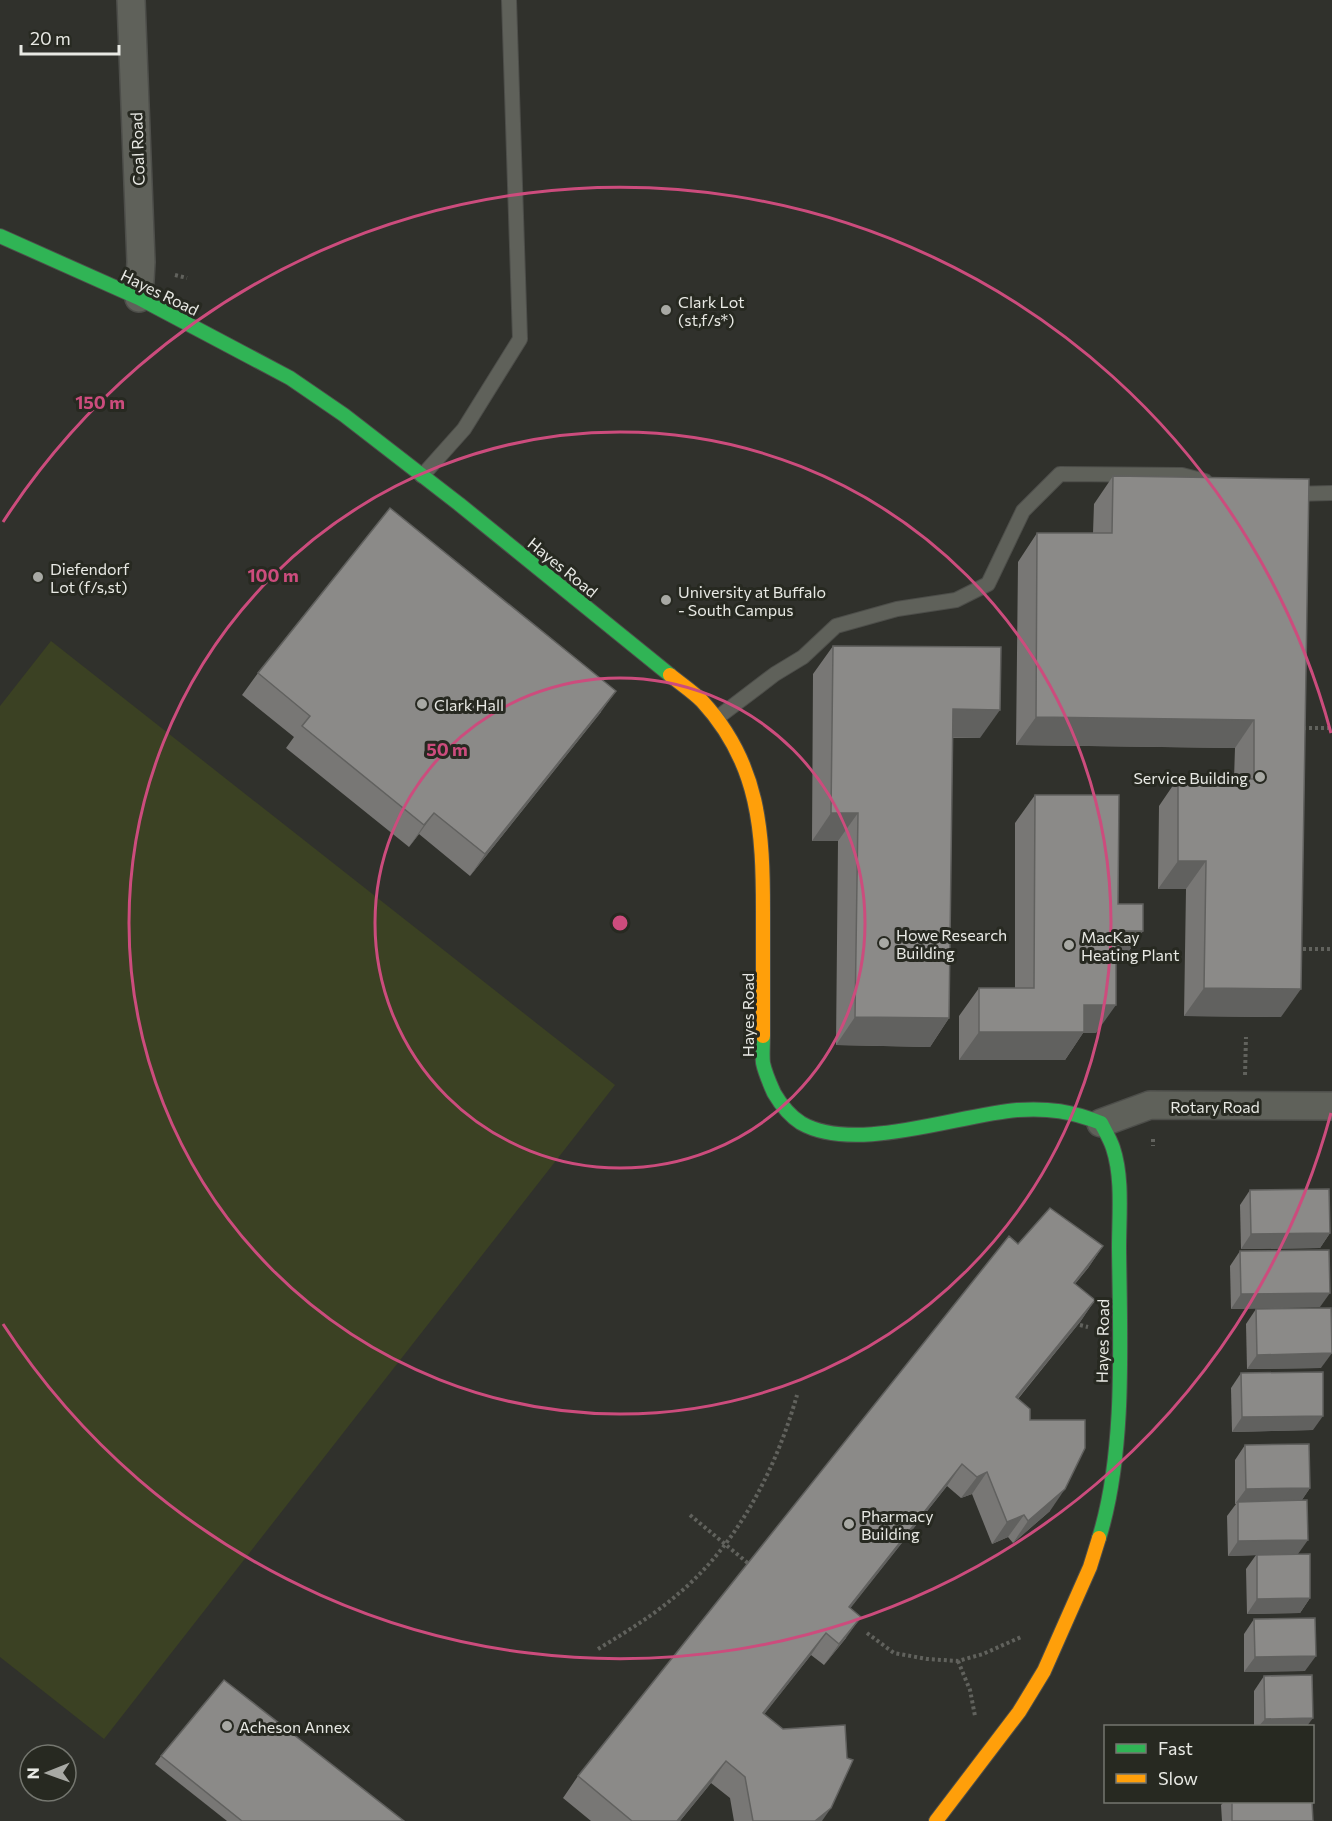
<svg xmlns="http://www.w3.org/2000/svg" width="1332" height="1821" font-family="Commissioner,sans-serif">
<rect width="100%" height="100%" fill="#30312c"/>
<path fill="#3b4123" d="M 51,641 L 615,1085 L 104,1739 L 0,1657 L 0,706 Z"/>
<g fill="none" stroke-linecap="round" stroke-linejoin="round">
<g stroke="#4d4e4a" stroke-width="16">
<g id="lane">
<path d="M 422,476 L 464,429 L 520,339 L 509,0"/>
<path d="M 1292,494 L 1332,493"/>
<path d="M 717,718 L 775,674 L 803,657 L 836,626 L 897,609 L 956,600 L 988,584 L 1023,511 L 1060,474 L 1182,475 L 1205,481"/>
</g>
</g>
<g stroke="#4d4e4a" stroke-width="30">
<g id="street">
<path d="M 131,0 L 141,262 L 139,298"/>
<path d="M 1101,1123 L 1150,1105 L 1332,1106"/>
</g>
</g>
<g stroke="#4d4e4a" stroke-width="16">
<g id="fast">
<path d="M 0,236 L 139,298 L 290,378 L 344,415 L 459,504 L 670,675"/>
<path d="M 763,1036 C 763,1045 762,1055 763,1063 C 765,1073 770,1084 774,1093 C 781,1105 790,1116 801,1123 C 855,1154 957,1115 1017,1110 C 1049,1108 1071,1111 1101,1123 C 1105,1131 1110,1139 1113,1148 C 1123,1178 1119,1216 1119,1248 C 1120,1338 1126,1452 1099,1538"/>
</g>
</g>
<g stroke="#4d4e4a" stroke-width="16">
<g id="slow">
<path d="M 670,675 C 681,684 693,692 702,701 C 760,764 763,832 763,912 C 763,953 763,995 763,1036"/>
<path d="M 936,1821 L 1019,1712 L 1044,1671 L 1090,1567 L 1099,1538"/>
</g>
</g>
<g stroke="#61625d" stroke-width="4" stroke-dasharray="3 3" stroke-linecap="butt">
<path d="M 175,275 L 187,278"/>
<path d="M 1303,728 L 1332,728"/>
<path d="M 1297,949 L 1332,949"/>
<path d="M 1245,1075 L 1246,1037"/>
<path d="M 1153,1139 L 1153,1146"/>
<path d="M 1080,1325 L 1088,1327"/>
<path d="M 690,1515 L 749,1564"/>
<path d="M 867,1633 L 894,1653 L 927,1659 L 958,1661 L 983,1654 L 1021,1637"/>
<path d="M 598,1649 C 626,1632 654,1615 678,1594 C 738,1544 776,1469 797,1395"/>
<path d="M 958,1661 L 970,1690 L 975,1716"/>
</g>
<use href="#lane" stroke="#5f615a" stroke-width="14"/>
<use href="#street" stroke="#5f615a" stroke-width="27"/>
<use href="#fast" stroke="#30b455" stroke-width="14"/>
<use href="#slow" stroke="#ff9f0a" stroke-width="14"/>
</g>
<g fill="#787775">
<path d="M 1113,476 L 1309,479 L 1281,1017 L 1184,1016 L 1186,889 L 1158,889 L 1159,806 L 1178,778 L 1234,779 L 1235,748 L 1016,745 L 1018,562 L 1037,533 L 1093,533 L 1094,504 Z"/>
<path d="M 833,646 L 980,738 L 952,738 L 949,1018 L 930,1047 L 836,1045 L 838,841 L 812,841 L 813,674 Z"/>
<path d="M 258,673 L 601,712 L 470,876 L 419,834 L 409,847 L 286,748 L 294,737 L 242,695 Z"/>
<path d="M 1035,795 L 1118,904 L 1143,931 L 1123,959 L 1116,959 L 1096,1033 L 1083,1033 L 1065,1060 L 959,1060 L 959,1016 L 979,988 L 1015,988 L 1015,823 Z"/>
<path d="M 1250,1190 L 1330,1233 L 1320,1248 L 1241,1249 L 1240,1205 Z"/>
<path d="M 1018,1244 L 1103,1246 L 1088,1268 L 1075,1284 L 1095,1300 L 1080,1322 L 1018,1399 L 1050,1511 L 1013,1543 L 1008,1537 L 992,1544 L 972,1494 L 961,1498 L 947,1486 L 850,1608 L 846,1638 L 824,1665 L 811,1655 L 764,1714 L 822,1821 L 734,1821 L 730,1798 L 711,1783 L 680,1821 L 591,1821 L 563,1798 L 578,1776 Z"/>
<path d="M 1240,1251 L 1320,1307 L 1231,1309 L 1230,1266 Z"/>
<path d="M 1256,1309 L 1321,1368 L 1247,1369 L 1246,1324 Z"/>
<path d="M 1241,1373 L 1313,1430 L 1232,1432 L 1231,1388 Z"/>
<path d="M 1245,1445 L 1310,1488 L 1301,1501 L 1298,1554 L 1310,1598 L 1300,1613 L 1247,1614 L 1246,1569 L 1256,1555 L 1228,1556 L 1227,1516 L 1236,1504 L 1235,1504 L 1235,1460 Z"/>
<path d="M 1254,1619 L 1305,1671 L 1244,1672 L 1244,1634 Z"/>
<path d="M 1264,1676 L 1307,1726 L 1254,1726 L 1254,1691 Z"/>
<path d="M 161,1756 L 404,1821 L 227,1821 L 155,1764 Z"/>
<path d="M 1224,1802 L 1312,1802 L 1313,1821 L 1222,1821 L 1221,1805 Z"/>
</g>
<g fill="#61615f">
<path d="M 616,691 L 601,712 L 470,876 L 485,854 Z"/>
<path d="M 953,709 L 1000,710 L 980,738 L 933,737 Z"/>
<path d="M 1036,717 L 1254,720 L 1235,748 L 1016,745 Z"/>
<path d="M 434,813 L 419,834 L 409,847 L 424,825 Z"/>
<path d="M 831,813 L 858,813 L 838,841 L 812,841 Z"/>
<path d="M 1178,861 L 1206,861 L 1186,889 L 1158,889 Z"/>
<path d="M 1116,931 L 1143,931 L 1123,959 L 1096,959 Z"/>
<path d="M 1204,988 L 1301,989 L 1281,1017 L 1184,1016 Z"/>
<path d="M 1084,1005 L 1116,1005 L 1096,1033 L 1083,1033 L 1065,1060 L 959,1060 L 979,1032 Z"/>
<path d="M 855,1017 L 949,1018 L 930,1047 L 836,1045 Z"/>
<path d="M 1330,1233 L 1320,1248 L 1241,1249 L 1251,1234 Z"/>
<path d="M 1103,1246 L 1088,1268 L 1058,1304 L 1074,1283 Z"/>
<path d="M 1330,1293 L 1320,1307 L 1231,1309 L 1241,1294 Z"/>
<path d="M 1095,1300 L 1080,1322 L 1001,1419 L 1016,1397 Z"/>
<path d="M 1332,1353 L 1321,1368 L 1247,1369 L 1257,1355 Z"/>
<path d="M 1323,1416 L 1313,1430 L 1232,1432 L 1242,1417 Z"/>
<path d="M 962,1464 L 947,1486 L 834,1629 L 849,1607 Z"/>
<path d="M 987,1472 L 972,1494 L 961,1498 L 977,1477 Z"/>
<path d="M 1310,1488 L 1300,1503 L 1238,1502 L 1235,1504 L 1246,1489 Z"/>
<path d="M 1065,1489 L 1050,1511 L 1013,1543 L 1028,1521 Z"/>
<path d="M 1024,1515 L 1008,1537 L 992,1544 L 1007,1522 Z"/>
<path d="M 1308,1540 L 1298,1554 L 1228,1556 L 1238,1541 Z"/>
<path d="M 1310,1598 L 1300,1613 L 1247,1614 L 1257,1599 Z"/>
<path d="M 861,1617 L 846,1638 L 824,1665 L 839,1644 Z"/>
<path d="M 826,1633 L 811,1655 L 748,1735 L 763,1713 Z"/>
<path d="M 1316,1656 L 1305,1671 L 1244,1672 L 1255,1657 Z"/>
<path d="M 1313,1718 L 1307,1726 L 1259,1726 L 1265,1719 Z"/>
<path d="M 726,1761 L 711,1783 L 680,1821 L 677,1821 Z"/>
<path d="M 831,1808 L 822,1821 L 815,1821 Z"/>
</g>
<g fill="#8b8a88" stroke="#61615f" stroke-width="1.5">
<path d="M 1113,476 L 1309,479 L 1301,989 L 1204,988 L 1206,861 L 1178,861 L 1178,778 L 1254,779 L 1254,720 L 1036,717 L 1037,533 L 1112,533 Z"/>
<path d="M 390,508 L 616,691 L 485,854 L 434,813 L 424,825 L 302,726 L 310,716 L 258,673 Z"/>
<path d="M 833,646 L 1001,647 L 1000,710 L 953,709 L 949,1018 L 855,1017 L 858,813 L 831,813 Z"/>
<path d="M 1035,795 L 1119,795 L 1118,904 L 1143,904 L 1143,931 L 1116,931 L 1116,1005 L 1084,1005 L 1084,1032 L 979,1032 L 979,988 L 1034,988 Z"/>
<path d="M 1329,1189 L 1330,1233 L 1251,1234 L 1250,1190 Z"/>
<path d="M 1050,1208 L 1103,1246 L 1074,1283 L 1095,1300 L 1016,1397 L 1030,1409 L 1030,1420 L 1085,1420 L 1085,1448 L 1065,1489 L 1028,1521 L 1024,1515 L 1007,1522 L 987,1472 L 977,1477 L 962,1464 L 849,1607 L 861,1617 L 839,1644 L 826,1633 L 763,1713 L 783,1729 L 845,1725 L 847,1758 L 853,1760 L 831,1808 L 815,1821 L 753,1821 L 745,1777 L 726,1761 L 677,1821 L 632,1821 L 578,1776 L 1009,1236 L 1018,1244 Z"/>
<path d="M 1329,1250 L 1330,1293 L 1241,1294 L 1240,1251 Z"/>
<path d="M 1331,1308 L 1332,1353 L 1257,1355 L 1256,1309 Z"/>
<path d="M 1323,1372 L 1323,1416 L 1242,1417 L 1241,1373 Z"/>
<path d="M 1309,1444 L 1310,1488 L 1246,1489 L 1245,1445 Z"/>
<path d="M 1307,1500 L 1308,1540 L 1238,1541 L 1238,1502 Z"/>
<path d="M 1310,1554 L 1310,1598 L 1257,1599 L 1257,1555 Z"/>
<path d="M 1315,1618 L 1316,1656 L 1255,1657 L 1254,1619 Z"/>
<path d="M 1312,1675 L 1313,1718 L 1265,1719 L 1264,1676 Z"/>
<path d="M 224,1680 L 404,1821 L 242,1821 L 161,1756 Z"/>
<path d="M 1232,1802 L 1312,1802 L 1313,1821 L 1232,1821 Z"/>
</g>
<g fill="none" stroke="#cc4c7d" stroke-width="3">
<circle cx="620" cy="923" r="245"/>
<circle cx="620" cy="923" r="491"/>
<path d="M1331 1113A736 736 0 0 1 3 1324M3 522A736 736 0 0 1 1331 733"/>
</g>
<g fill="#a8a9a4" stroke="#272921" stroke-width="2">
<circle cx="666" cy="310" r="6"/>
<circle cx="38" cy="577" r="6"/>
<circle cx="666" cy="600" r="6"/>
<circle cx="422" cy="704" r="6"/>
<circle cx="1260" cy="777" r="6"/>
<circle cx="884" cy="943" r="6"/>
<circle cx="1069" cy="945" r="6"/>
<circle cx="849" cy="1524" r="6"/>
<circle cx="227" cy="1726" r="6"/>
</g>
<g text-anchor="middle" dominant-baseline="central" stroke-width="6" stroke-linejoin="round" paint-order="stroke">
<g font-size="16" fill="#e8e9e4" stroke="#272921">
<text transform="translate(137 149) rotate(-92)">Coal Road</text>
<text transform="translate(160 292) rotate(26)">Hayes Road</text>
<text transform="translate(563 567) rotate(39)">Hayes Road</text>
<text transform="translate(747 1015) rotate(-90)">Hayes Road</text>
<text x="1215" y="1106">Rotary Road</text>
<text transform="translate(1102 1341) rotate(-89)">Hayes Road</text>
</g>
<g font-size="16" fill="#e8e9e4" stroke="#272921" text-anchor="start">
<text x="678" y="301">Clark Lot<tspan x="678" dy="18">(st,f/s*)</tspan></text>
<text x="50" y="568">Diefendorf<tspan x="50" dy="18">Lot (f/s,st)</tspan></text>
<text x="678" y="591">University at Buffalo<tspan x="678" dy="18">- South Campus</tspan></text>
<text x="434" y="704">Clark Hall</text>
<text x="1248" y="777" text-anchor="end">Service Building</text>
<text x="896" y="934">Howe Research<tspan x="896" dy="18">Building</tspan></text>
<text x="1081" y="936">MacKay<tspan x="1081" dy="18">Heating Plant</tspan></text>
<text x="861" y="1515">Pharmacy<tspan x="861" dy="18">Building</tspan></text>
<text x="239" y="1726">Acheson Annex</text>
</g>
</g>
<circle cx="620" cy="923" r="9" fill="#cc4c7d" stroke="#272921" stroke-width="3"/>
<g font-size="18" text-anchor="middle" font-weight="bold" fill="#cc4c7d" stroke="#272921" stroke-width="6" stroke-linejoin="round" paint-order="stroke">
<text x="100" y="409">150 m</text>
<text x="273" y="582">100 m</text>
<text x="447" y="756">50 m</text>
</g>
<rect x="1104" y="1725" width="210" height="78" fill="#272921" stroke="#74766f" stroke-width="1.5"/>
<rect x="1116" y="1744" width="30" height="9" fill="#30b455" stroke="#74766f" stroke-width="1.5"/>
<text x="1158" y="1755" font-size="18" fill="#e8e9e4">Fast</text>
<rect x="1116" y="1774" width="30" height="9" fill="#ff9f0a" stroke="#74766f" stroke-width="1.5"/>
<text x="1158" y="1785" font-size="18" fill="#e8e9e4">Slow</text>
<g transform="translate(48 1773) rotate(269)"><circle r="28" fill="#272921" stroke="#74766f" stroke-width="1.5"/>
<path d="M0-4.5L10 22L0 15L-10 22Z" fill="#a8a9a4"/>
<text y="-9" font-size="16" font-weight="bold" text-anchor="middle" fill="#e8e9e4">N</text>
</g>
<path d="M21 45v9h98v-9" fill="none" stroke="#e8e9e4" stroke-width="3"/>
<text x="30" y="45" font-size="18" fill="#e8e9e4" stroke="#272921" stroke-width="4.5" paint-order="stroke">20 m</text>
</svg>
